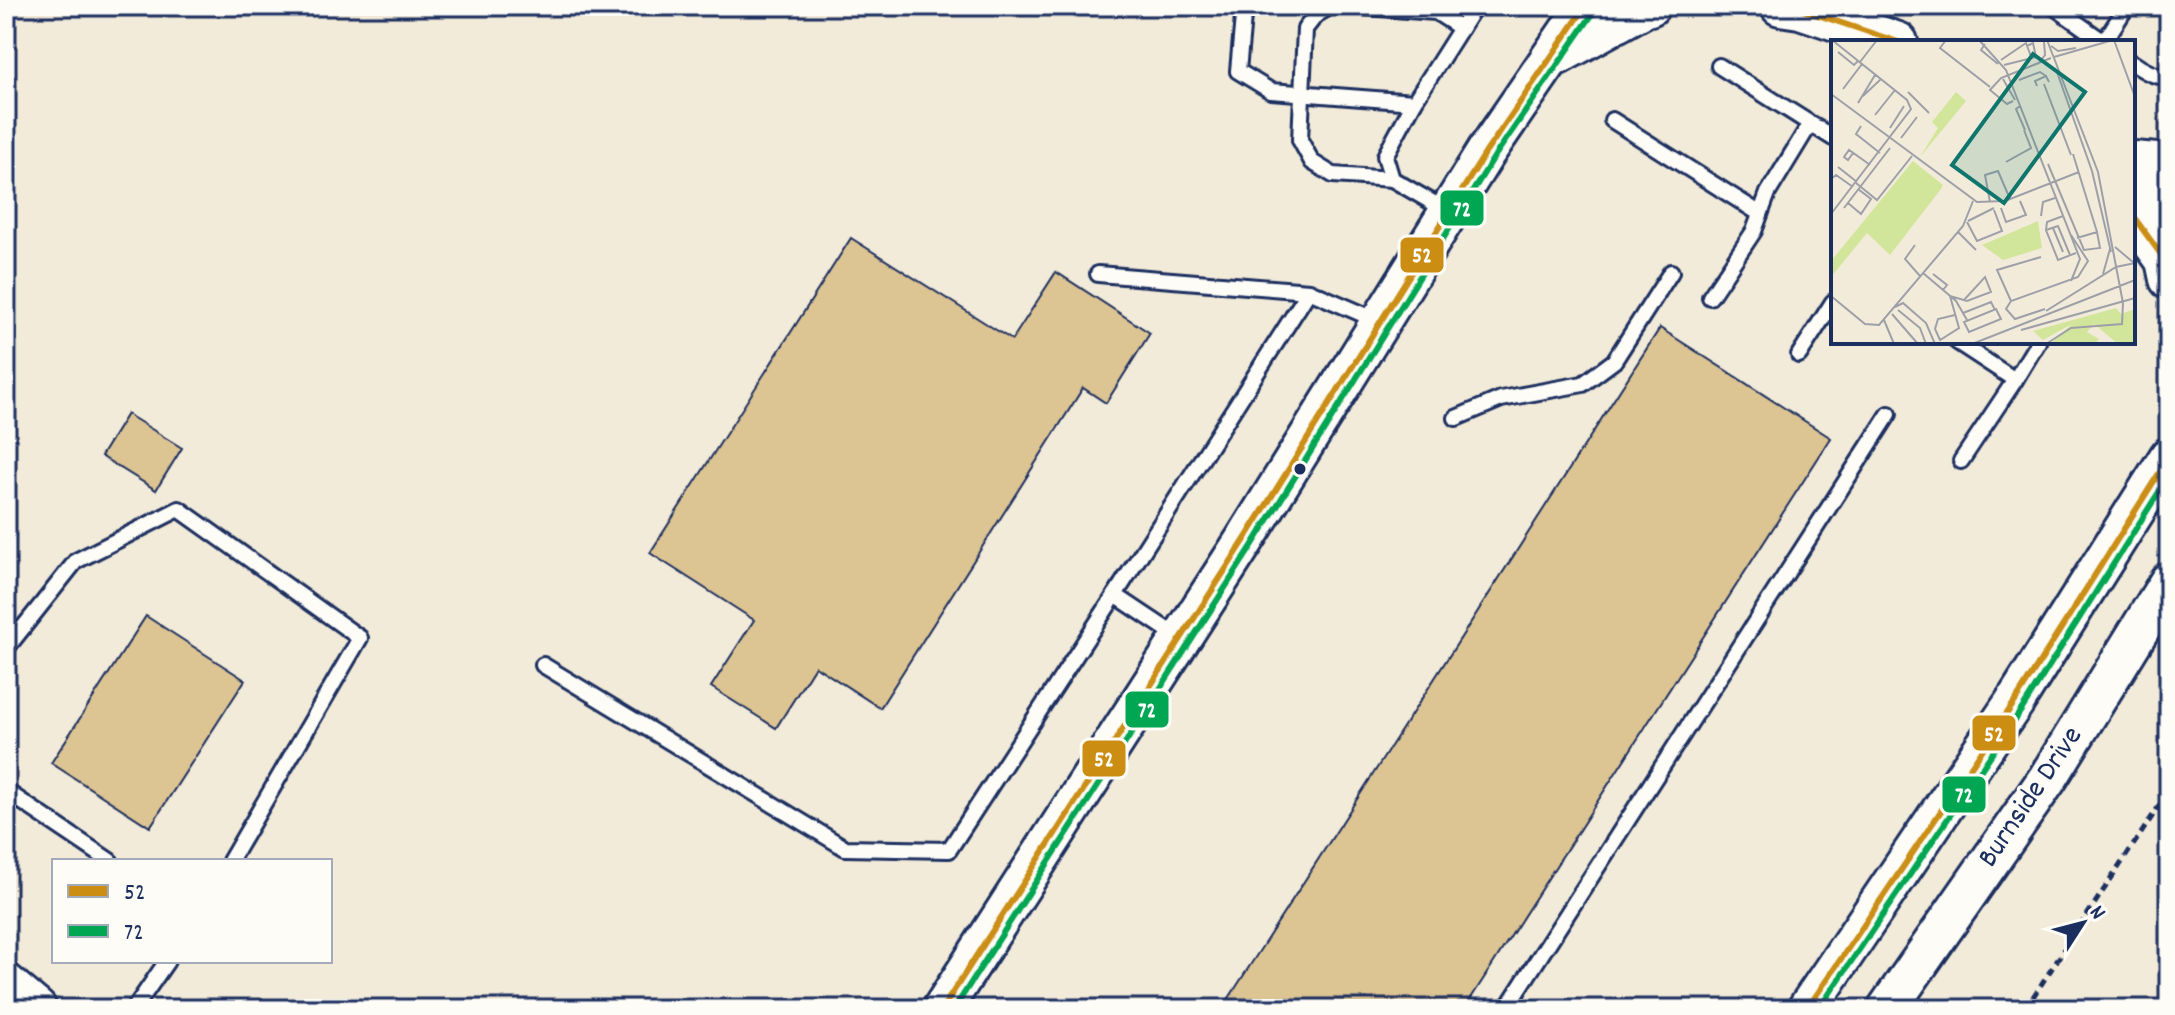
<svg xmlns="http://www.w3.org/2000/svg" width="2175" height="1015" font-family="Dekko,sans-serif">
<rect width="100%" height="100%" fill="#f3ebd9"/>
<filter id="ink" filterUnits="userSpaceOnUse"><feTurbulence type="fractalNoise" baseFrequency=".0125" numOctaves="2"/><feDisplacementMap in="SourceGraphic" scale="16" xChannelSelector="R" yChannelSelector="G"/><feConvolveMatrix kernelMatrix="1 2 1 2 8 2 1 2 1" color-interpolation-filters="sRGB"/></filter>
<g filter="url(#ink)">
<g fill="#ddc493" stroke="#1b2f5e" stroke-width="2">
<path d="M 851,238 L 1012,340 L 1056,272 L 1150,333 L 1106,403 L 1083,388 L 880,708 L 815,666 L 776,728 L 711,687 L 754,620 L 650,553 Z"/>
<path d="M 1660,328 L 1831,438 L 1464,1009 L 1222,1009 Z"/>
<path d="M 127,414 L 182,448 L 156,490 L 101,456 Z"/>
<path d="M 146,616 L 245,680 L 150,827 L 51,763 Z"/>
</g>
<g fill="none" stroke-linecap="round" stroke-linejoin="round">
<g stroke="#1b2f5e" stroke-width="20">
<g id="lane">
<path d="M 1244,6 L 1238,71 L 1271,91 L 1414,102"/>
<path d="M 1331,6 L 1316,15 L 1305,29 L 1300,140 L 1312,162 L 1333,175 L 1392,179"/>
<path d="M 1350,6 L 1436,12 L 1461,28"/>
<path d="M 2053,6 L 2104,42"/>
<path d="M 2104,42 L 2127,6"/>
<path d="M 2133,63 C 2144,71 2156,78 2169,76"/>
<path d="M 1719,66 L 1833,138"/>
<path d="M 1612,120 L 1759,213"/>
<path d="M 1449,212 L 1392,179 L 1385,156 L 1414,102 L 1475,6"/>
<path d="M 1098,274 L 1309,291"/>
<path d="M 1710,297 L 1754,231 L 1768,193 L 1810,124"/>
<path d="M 1957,342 L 2015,380 L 1961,461"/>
<path d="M 1799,355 L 1833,302"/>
<path d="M 2015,380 L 2038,342"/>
<path d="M 1456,418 L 1501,399 L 1583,384 L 1614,361 L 1671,272"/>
<path d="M 1181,639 L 1115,595 L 1309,291 L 1381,322"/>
<path d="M 6,649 L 76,561 L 179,509 L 360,638 L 230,861"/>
<path d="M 543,665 L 845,848 L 949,850 L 1115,595"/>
<path d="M 6,791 L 110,861"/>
<path d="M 134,1009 L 167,961"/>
<path d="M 1506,1009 L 1889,414"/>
</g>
</g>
<g stroke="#1b2f5e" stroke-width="44">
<g id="secondary">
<path d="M 1780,6 L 1800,9 L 1898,42"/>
<path d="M 1558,55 L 1645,7 L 1650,6"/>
<path d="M 2133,161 L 2169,164"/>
<path d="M 2133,183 L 2169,205"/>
<path d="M 2133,216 L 2165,260 L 2169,279"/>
<path d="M 6,983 L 37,1009"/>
<path d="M 942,1009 L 1244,541 L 1486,152 L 1586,6"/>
<path d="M 1807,1009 L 2016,700 L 2169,457"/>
<path d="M 1887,1009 L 2048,778 L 2169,582"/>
</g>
</g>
<path stroke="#1b2f5e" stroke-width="5" stroke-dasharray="8 6" stroke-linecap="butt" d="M 2025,1009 L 2169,791"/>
<use href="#lane" stroke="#fdfcf7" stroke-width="14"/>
<use href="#secondary" stroke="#fdfcf7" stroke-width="38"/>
<g stroke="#fdfcf7" stroke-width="12">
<g id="bus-1">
<path d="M 1780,6 L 1800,9 L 1898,42"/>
<path d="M 2133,216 L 2165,260 L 2169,279"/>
<path d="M 942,1009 L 1244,541 L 1486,152 L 1586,6"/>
<path d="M 1807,1009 L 2016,700 L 2168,459 L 2169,451"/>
</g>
</g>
<g stroke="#fdfcf7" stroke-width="12">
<g id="bus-2">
<path d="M 954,1009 L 1252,546 L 1494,157 L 1594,12"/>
<path d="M 1819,1009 L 2024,706 L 2169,476"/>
</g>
</g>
<use href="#bus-1" stroke="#cb8e13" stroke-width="6"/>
<use href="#bus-2" stroke="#00a651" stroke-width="6"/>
</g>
</g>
<circle fill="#1b2f5e" stroke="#fdfcf7" stroke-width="3" cx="1300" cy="469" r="7"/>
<g text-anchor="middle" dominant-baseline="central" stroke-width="7" stroke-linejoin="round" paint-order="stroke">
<g font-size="30" fill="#1b2f5e" stroke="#fdfcf7">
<text transform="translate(2032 798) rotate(-56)">Burnside Drive</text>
</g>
</g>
<g transform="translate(1831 40)">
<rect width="304" height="304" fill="#f3ebd9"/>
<path d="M 125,52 L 135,61 L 89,117 L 107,88 L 101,82 ZM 82,121 L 112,145 L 110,149 L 59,215 L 36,193 L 0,237 L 0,221 ZM 207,181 L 211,208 L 172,220 L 151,205 ZM 285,268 L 290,274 L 304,269 L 304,304 L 287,304 L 263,284 L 256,292 L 268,299 L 264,304 L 219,304 L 241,284 L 212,300 L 202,291 Z" fill="#d1e69b"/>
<path fill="none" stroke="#9da0a8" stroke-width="2" d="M 115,0 L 109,8 L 159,47M 148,0 L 175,30 L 249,219 L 240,241M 216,0 L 267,132 L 292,263M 283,0 L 304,57M 154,4 L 150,10 L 167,24M 220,6 L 227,11 L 245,8M 7,12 L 23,25 L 27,21M 223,17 L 282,0M 170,20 L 195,3 L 201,19M 29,22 L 46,0M 207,24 L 214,15 L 213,2M 173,25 L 205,17 L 202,3 L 196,6M 226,32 L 261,131 L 280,212M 172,39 L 184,60M 188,40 L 209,32 L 215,36M 213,44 L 240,115M 206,46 L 204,41 L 215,36 L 218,42M 12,49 L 31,24M 77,52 L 98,73M 0,54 L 146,162 L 174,161 L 248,132M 32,56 L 50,39M 182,61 L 176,64 L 159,50 L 170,38 L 220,18M 27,63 L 44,35M 189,66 L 185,69 L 194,90M 44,75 L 64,50M 30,86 L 25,94 L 49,113M 59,88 L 73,66M 70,98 L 86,77M 22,113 L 17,120 L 13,117 L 18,110 L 35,122 L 39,125M 242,114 L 266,192 L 246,198M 175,122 L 200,108 L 193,90M 217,124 L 253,210 L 269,208 L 266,192M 7,127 L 26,142M 0,139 L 5,135 L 22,147M 25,143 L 46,160 L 81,116M 159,162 L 154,135 L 167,131 L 179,159M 17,163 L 30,174 L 40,159 L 27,149M 13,168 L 59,108M 170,168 L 175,182 L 195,175 L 189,161M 0,174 L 80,69 L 76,60 L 1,0M 210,176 L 212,162 L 224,158M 232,176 L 216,182 L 215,190 L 227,220 L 245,213M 137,181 L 163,168M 136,182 L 146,201 L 171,191 L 163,170M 222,188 L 232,212M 215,190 L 227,186 L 239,215M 127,192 L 145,210M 84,205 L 74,219 L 89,236M 284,207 L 303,223M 92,233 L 125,261 L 136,280M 102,234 L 116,245 L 112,250M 272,234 L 279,209M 0,256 L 34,284 L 48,285 L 132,186 L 142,161M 119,256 L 128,288 L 109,300 L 104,289 L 107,279 L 124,275M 119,256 L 136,261 L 160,252 L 154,237 L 133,260M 180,261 L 166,230 L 210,217M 64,267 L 72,263 L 95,283 L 104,304M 165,269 L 170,279 L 138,292 L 133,282 ZM 214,269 L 184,279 L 175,269 L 180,261 L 247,237 L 257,221 L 240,195M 67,270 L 89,288 L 95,304M 215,271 L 285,227 L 304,223M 132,273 L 160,262 L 164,270M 61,274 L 87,304M 53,280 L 63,304M 190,290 L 304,258M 141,304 L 304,240M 215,304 L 240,288 L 291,284 L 292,263"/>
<path fill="#0f766e" fill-opacity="0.15" stroke="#0f766e" stroke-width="4" d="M 202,14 L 254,52 L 173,163 L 121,125 Z"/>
<rect width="304" height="304" fill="none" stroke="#1b2f5e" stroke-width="4"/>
</g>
<g stroke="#fdfcf7" stroke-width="3">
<rect x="1439" y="189" width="46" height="38" rx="8" fill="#00a651"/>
<rect x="1399" y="236" width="46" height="38" rx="8" fill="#cb8e13"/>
<rect x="1124" y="690" width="46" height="39" rx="8" fill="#00a651"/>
<rect x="1971" y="714" width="46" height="38" rx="8" fill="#cb8e13"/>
<rect x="1081" y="739" width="46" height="39" rx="8" fill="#cb8e13"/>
<rect x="1941" y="775" width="46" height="39" rx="8" fill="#00a651"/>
</g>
<g font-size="22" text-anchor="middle" font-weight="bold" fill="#fff">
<text x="1462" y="216">72</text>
<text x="1422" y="262">52</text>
<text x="1147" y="717">72</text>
<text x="1994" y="741">52</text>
<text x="1104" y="766">52</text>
<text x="1964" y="802">72</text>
</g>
<rect width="2175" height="1015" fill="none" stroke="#fdfcf7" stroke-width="32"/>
<rect x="16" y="16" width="2143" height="983" fill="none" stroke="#1b2f5e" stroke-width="3" filter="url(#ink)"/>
<rect x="52" y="859" width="280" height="104" fill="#fdfcf7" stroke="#a3aaba" stroke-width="2"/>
<rect x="68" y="885" width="40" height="12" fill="#cb8e13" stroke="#a3aaba" stroke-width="2"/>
<text x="124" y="899" font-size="24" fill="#1b2f5e">52</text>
<rect x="68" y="925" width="40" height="12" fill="#00a651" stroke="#a3aaba" stroke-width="2"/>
<text x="124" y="939" font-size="24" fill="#1b2f5e">72</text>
<g transform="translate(2083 923) rotate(54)" stroke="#fdfcf7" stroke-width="6" paint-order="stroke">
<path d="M0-6L14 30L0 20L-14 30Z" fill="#1b2f5e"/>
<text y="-12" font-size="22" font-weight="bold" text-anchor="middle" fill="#1b2f5e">N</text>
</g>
</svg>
